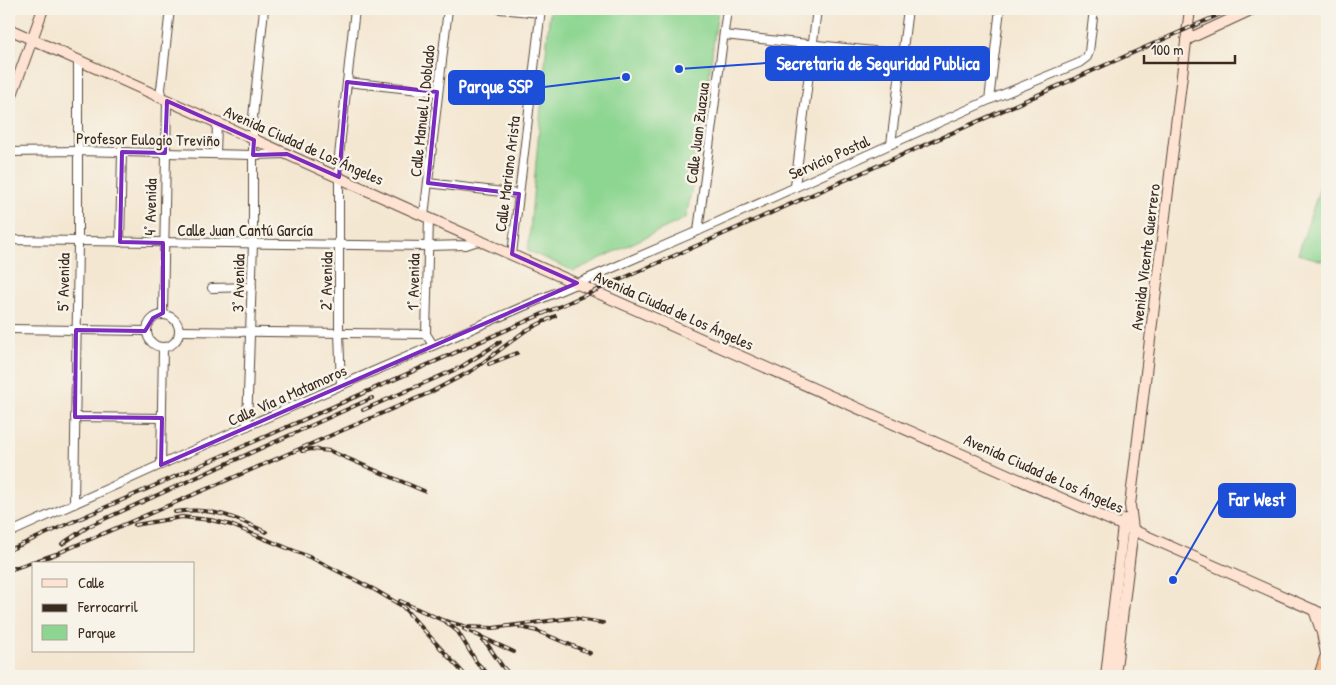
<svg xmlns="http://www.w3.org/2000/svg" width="1336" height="685" font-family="'Patrick Hand',sans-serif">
<rect width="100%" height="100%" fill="#f7f3e8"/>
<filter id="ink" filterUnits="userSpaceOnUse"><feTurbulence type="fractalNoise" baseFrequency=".02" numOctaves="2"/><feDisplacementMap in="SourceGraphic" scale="10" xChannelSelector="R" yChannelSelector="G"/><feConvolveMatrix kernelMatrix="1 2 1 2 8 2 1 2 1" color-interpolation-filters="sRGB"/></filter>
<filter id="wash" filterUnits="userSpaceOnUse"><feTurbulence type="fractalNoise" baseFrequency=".0096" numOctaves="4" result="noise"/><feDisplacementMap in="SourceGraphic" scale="20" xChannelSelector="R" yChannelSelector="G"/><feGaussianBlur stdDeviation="1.12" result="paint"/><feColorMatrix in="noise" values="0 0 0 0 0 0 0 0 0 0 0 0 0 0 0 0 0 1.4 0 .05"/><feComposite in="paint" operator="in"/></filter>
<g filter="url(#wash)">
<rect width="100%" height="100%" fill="#f4e7d2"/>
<g fill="#8dd691" stroke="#648058">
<path d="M 550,9 L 718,9 L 700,146 L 686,218 L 574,271 L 528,251 Z"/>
<path d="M 1327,166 L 1327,262 L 1298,254 Z"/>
</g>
</g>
<g filter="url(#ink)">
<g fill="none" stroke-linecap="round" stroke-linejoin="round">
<g stroke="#574639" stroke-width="10">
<g id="street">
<path d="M 500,9 L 540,13"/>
<path d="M 724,35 L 902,54 L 993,65"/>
<path d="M 347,82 L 437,92"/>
<path d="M 160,98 L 170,9"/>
<path d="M 989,100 L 1000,9"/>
<path d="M 891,144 L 908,9"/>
<path d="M 9,152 L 78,151 L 253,155 L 285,154"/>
<path d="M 216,154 L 217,123"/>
<path d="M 428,183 L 519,194"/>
<path d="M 795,186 L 817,9"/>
<path d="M 424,216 L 448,9"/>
<path d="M 429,218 L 426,334 L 433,345"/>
<path d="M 698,231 L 727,9"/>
<path d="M 9,240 L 428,246 L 466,245 L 481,240"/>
<path d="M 120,242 L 122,152"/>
<path d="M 512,254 L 541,9"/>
<path d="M 212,288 L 252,287"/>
<path d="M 163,314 L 167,101"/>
<circle cx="163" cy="331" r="16"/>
<path d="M 9,329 L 147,331"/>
<path d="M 179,331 L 426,334"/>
<path d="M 341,386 L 339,332 L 339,156 L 355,9"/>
<path d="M 75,417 L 162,418"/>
<path d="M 247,426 L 253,243 L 253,117 L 264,9"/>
<path d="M 161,465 L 163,347"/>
<path d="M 74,504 L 78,242 L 78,61"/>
<path d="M 9,533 L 247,426 L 698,231 L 989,100 L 1079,63 L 1087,57 L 1089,52 L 1094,9"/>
</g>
</g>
<g stroke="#574639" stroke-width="12">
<g id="secondary">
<path d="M 9,29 L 424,216 L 1327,616"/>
<path d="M 1186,40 L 1253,9"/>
<path d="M 9,103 L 43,9"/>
<path d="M 1314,610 L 1322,633 L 1327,659"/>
<path d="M 1106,676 L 1123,525 L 1125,519"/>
<path d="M 1115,676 L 1133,529 L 1130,505 L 1190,9"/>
</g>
</g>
<g stroke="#574639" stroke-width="16">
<path id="highway" d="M 1321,676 L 1327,658"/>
</g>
<use href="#street" stroke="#fff" stroke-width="8"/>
<use href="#secondary" stroke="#fee3d2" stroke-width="10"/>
<use href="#highway" stroke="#fcba8e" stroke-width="14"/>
<g stroke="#3b2a1e" stroke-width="4">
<g id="rail">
<path d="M 489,364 L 517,353"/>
<path d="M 363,410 L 461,367 L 500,342"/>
<path d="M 302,451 L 311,449 L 330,451 L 424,491"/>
<path d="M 175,512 C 210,506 234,517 266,532"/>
<path d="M 135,525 L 182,517 L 211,520 L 231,525 L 314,559 L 375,590 L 402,606 L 466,676"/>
<path d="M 62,544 L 89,526 L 372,398"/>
<path d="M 9,550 L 1232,9"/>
<path d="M 9,570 L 56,554 L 429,393 L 473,370 L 525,331 L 555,316"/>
<path d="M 400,601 L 442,620 L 467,627 L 493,628 L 572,618 L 603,623"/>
<path d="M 446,622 L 458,632 L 477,663 L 490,676"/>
<path d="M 520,627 L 537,631 L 590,653"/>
<path d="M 464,629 L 514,652"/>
<path d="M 483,641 L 487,644 L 502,666 L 511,676"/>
<path d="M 1326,676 L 1327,671"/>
</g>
</g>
<use href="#rail" stroke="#f7f3e8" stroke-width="2" stroke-dasharray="5.5" stroke-linecap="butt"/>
</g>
</g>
<path fill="none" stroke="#7b2cbf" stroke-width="4" stroke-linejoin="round" d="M 347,82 L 437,92 L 428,183 L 519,194 L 512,254 L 577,283 L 161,465 L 162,418 L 75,417 L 76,330 L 145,331 L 153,318 L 163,313 L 163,243 L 120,242 L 122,152 L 165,153 L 167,101 L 254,140 L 253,155 L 287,154 L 339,177 Z"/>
<g text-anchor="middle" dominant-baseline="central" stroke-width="5" stroke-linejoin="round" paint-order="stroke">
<g font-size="16" fill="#3b2a1e" stroke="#f7f3e8">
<text transform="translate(422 111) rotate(-84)">Calle Manuel L. Doblado</text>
<text transform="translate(697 133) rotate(-83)">Calle Juan Zuazua</text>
<text transform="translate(148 139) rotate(1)">Profesor Eulogio Treviño</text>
<text transform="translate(304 145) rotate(24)">Avenida Ciudad de Los Ángeles</text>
<text transform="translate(829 157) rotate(-24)">Servicio Postal</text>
<text transform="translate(507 174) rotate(-83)">Calle Mariano Arista</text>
<text transform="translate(150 207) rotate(-89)">4° Avenida</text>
<text x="245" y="230">Calle Juan Cantú García</text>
<text transform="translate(1145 257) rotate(-83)">Avenida Vicente Guerrero</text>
<text transform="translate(326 281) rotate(-89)">2° Avenida</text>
<text transform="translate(63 282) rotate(-89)">5° Avenida</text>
<text transform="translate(413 282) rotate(-89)">1° Avenida</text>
<text transform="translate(238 283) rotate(-89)">3° Avenida</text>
<text transform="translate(674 310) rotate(24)">Avenida Ciudad de Los Ángeles</text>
<text transform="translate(287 395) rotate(-24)">Calle Vía a Matamoros</text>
<text transform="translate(1044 473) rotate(24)">Avenida Ciudad de Los Ángeles</text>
</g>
</g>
<path fill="none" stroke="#1d4ed8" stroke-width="2" d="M679 69L766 63M626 77L544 87M1173 580L1219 500"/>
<g fill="#1d4ed8" stroke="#f7f3e8" stroke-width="2">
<circle cx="679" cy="69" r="5"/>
<circle cx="626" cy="77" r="5"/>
<circle cx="1173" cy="580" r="5"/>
</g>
<g fill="#1d4ed8" stroke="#1d4ed8" stroke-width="2">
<rect x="766" y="47" width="223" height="33" rx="5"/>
<rect x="449" y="71" width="95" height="33" rx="5"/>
<rect x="1219" y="484" width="76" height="33" rx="5"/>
</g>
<g font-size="18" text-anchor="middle" font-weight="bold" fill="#fff">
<text x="878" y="70">Secretaria de Seguridad Publica</text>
<text x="496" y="93">Parque SSP</text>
<text x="1257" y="506">Far West</text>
</g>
<rect width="1336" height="685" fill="none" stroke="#f7f3e8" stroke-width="30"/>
<rect x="32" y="562" width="162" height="90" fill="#f7f3e8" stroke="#aca397"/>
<rect x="42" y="579" width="25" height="8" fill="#fee3d2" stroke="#aca397"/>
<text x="78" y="588" font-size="15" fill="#3b2a1e">Calle</text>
<rect x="42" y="604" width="25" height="8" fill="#3b2a1e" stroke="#aca397"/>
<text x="78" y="612" font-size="15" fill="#3b2a1e">Ferrocarril</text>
<rect x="42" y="625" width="25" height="15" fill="#8dd691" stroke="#aca397"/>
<text x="78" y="638" font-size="15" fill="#3b2a1e">Parque</text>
<path d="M1144 55v8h91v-8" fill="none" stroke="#3b2a1e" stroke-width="2.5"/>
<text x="1151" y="55" font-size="15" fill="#3b2a1e" stroke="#f7f3e8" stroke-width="4" paint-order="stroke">100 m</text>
</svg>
